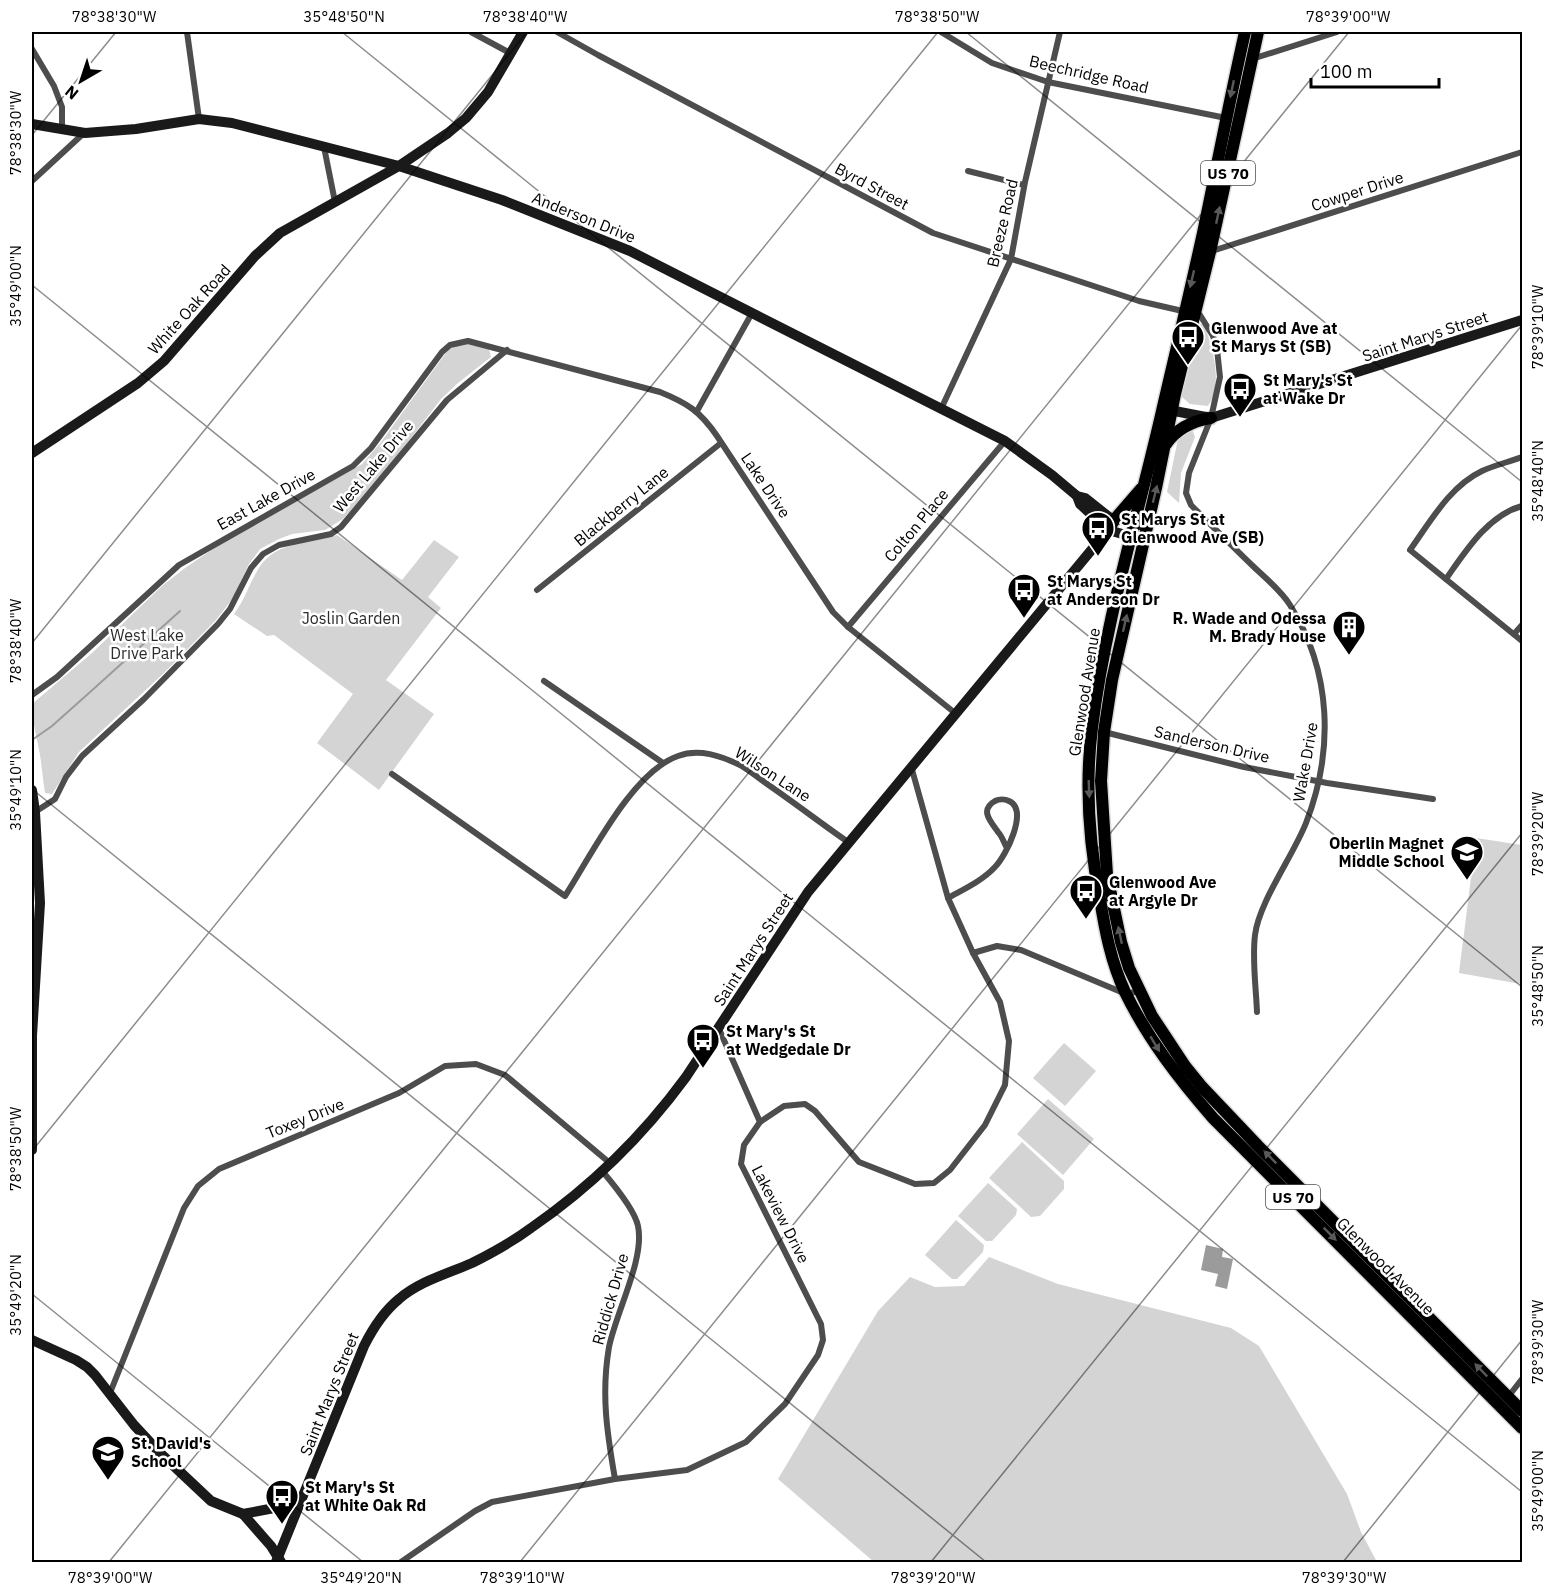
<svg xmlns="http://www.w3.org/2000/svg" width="1554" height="1594" font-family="'IBM Plex Sans',sans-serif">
<rect width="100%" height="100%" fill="#fff"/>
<g fill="#d4d4d4">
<path d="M 1199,323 L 1205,326 C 1212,348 1224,384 1208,406 L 1190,404 L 1182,397 L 1181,392 L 1197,325 Z"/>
<path d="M 468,343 L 489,349 L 491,357 L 458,383 L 441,399 L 381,477 L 343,519 L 325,530 L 292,534 L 279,539 L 260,549 L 249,564 L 233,598 L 216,620 L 165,672 L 79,752 L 52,794 L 45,793 C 43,781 42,768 40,755 C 37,737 32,722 32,704 L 92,653 L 162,586 L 185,568 L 222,543 L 362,464 L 381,442 L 448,350 L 456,345 Z"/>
<path d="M 1192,429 L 1195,437 L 1181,473 L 1179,503 L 1167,492 L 1178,439 L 1184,430 Z"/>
<path d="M 337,535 L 402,580 L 434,540 L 459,557 L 428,597 L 441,608 L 386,680 L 434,714 L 379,790 L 317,743 L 353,694 L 274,635 L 267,636 L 234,614 C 244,601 248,587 256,573 C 272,541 307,544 337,535 Z"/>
<path d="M 1476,838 L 1522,845 L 1521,984 L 1459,973 Z"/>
<path d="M 1064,1043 L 1096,1071 L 1065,1106 L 1033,1078 Z"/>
<path d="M 1048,1099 L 1094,1139 L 1063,1175 L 1017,1134 Z"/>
<path d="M 1022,1142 L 1064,1181 L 1064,1189 L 1040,1216 L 1031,1217 L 989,1178 Z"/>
<path d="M 988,1183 L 1017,1209 L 1016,1215 L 992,1241 L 986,1241 L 958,1216 Z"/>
<path d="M 956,1220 L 984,1245 L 983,1252 L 957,1279 L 952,1279 L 925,1255 Z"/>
<path d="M 989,1257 L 1058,1284 L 1231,1328 L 1259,1346 L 1347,1494 L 1361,1532 L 1377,1562 L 874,1562 L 778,1479 L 878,1311 L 910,1277 L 935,1287 L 964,1286 Z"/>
</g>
<path fill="#9b9b9b" d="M 1206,1245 L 1223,1249 L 1222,1257 L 1233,1259 L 1227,1289 L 1215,1286 L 1218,1274 L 1201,1270 Z"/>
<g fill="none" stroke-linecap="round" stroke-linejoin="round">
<path stroke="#9b9b9b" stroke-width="2" d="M 32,740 L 52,726 L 89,693 L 180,611"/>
<g stroke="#dbdbdb" stroke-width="15">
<g id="primary">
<path d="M 1245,32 C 1230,98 1217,166 1203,233 C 1190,292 1176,351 1162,411 C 1138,516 1105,621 1092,728 C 1085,784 1089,843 1100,899 C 1105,930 1111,962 1125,992 C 1148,1039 1179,1079 1213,1118 L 1522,1428"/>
<path d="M 1258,32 L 1210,252 L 1175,394 L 1156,488 L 1112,680 L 1104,732 L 1101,781 L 1107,875 L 1121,942 L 1129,968 L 1152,1016 L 1185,1066 L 1202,1087 L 1258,1146 L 1522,1411"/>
<path d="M 1166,444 C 1177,428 1192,421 1211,418"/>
<path d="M 1108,530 L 1115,519 L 1141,489"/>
</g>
</g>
<g stroke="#4d4d4d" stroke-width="6">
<path d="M 187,32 L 199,119"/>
<path d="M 471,32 L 510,53"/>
<path d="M 557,32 L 598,55 L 933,233 L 1139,301 L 1200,315 L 1213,336 L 1217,349 L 1220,377 L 1211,418 L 1189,473 L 1186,493 L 1191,505 C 1213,527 1234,548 1256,569 C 1268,580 1282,592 1290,605 C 1332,672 1334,751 1306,823 C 1293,856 1259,902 1255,935 C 1252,960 1256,987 1257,1012"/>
<path d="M 941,32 L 992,63 L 1048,82 L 1226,118"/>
<path d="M 32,49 L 54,86 L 62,107 L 62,130"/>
<path d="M 1252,59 L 1337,32"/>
<path d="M 324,147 L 335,202"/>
<path d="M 968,171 L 1024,185"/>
<path d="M 32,181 L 84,133"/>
<path d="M 1209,252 L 1522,152"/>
<path d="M 941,409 L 1011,259 L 1025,182 L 1060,32"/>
<path d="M 697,411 L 752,313"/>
<path d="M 1522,457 C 1509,462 1495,465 1482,471 C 1450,486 1430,522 1410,550 L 1522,641"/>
<path d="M 1446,579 C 1465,552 1488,515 1522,506"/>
<path d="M 537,590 L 721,443"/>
<path d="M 848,627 L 1005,441"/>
<path d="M 1514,634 L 1522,625"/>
<path d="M 544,681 L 663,763"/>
<path d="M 32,695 L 57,677 L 179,565 L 353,466 L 371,448 L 442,352 L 450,345 L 468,341 L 660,392 C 687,403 700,411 717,436 L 833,612 L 848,627 L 955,713"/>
<path d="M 1104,732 L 1244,767 L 1327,783 L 1433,799"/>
<path d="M 392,774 L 565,896 C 591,856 632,772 678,756 C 699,748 721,756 740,765 C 750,771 760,779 770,786 C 796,804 822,824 848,842"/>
<path d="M 35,812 L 55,799 L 66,777 L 82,756 L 144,699 L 218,624 L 230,609 L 251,568 L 263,554 L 279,545 L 331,534 L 341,527 L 447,400 L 507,350"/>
<path d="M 948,898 C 964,889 982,881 995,867 C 1006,856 1029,810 1009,801 C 1005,799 999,799 995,801 C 979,810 991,822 998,832 C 1002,836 1004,843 1007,848"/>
<path d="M 973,953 L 997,946 L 1021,950 L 1126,994 L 1139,991"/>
<path d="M 719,1029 L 760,1122"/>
<path d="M 603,1172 C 614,1185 635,1211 638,1226 C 645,1259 616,1312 609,1347 C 601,1394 607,1433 615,1479"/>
<path d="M 110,1393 L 184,1208 L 198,1186 L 219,1169 L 399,1093 L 445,1066 L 476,1064 L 505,1075 L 611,1164"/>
<path d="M 1508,1397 L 1522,1379"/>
<path d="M 401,1562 L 475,1511 L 492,1502 L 615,1479 L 687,1470 L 746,1442 L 785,1404 L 818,1355 L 823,1340 L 821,1324 L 741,1164 L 744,1145 L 760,1122 L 784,1106 L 805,1104 L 815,1111 L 859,1162 L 915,1184 L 934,1183 L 950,1170 L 985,1125 L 1005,1085 L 1009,1041 L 1000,1002 L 973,953 L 948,898 L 911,766"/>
</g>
<g stroke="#1a1a1a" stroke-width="10">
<path d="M 32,124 L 85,133 L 136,129 L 199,119 L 232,123 L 399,166 L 502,200 L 630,251 L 752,313 L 1005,441 L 1052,475 L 1077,496 L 1085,498 L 1109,517 L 1147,527"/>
<path d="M 1164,409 L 1211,418 L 1522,320"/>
<path d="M 32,453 L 138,383 L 164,361 L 255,256 L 280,233 L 399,166 L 448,133 L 466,118 L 488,92 L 523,32"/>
<path d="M 1077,496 L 1080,504 L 1108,530 L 1144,540"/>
<path d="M 32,790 L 35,812 L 40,903 L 32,1036 L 32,1150"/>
<path d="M 32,1340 L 76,1360 L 87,1367 L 95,1375 L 134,1425 L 160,1453 L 211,1501 L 243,1514 L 271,1546 L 281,1562"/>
<path d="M 243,1514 L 301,1503"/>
<path d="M 276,1562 L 364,1346 C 373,1328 383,1312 399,1299 C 420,1281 447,1274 472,1263 C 492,1253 512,1242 531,1228 C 592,1186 642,1137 686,1077 L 808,892 L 1108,530"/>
</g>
<use href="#primary" stroke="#000" stroke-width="12"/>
</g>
<defs><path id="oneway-solid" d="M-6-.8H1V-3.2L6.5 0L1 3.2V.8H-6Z" transform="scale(1.5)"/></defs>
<g fill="#595959">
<use href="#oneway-solid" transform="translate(1232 89) rotate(102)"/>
<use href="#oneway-solid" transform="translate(1218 215) rotate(-78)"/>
<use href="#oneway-solid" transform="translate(1192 279) rotate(103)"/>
<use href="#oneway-solid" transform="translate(1155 494) rotate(-76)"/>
<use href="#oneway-solid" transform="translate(1125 623) rotate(-77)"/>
<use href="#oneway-solid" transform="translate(1089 789) rotate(88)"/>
<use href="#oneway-solid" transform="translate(1120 935) rotate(-102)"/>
<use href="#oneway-solid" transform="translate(1155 1044) rotate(59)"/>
<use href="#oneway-solid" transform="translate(1270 1157) rotate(-135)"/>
<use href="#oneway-solid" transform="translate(1330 1234) rotate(45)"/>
<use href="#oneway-solid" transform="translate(1481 1370) rotate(-134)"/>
</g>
<path fill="none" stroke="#000" stroke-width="1.5" stroke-opacity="0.45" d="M 342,32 L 1522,987M 966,32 L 1522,482M 32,135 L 116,32M 32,285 L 1522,1492M 32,643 L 527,32M 32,789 L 986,1562M 32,1151 L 938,32M 32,1294 L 363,1562M 109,1562 L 1349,32M 520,1562 L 1522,325M 931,1562 L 1522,833M 1343,1562 L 1522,1340"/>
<defs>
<g id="bus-pin" transform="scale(1.725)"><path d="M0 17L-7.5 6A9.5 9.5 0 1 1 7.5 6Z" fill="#000" stroke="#fff"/><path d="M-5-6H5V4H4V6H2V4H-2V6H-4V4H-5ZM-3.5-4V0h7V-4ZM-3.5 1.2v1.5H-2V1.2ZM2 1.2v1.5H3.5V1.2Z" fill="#fff"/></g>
<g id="building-pin" transform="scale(1.725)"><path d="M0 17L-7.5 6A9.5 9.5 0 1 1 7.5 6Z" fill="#000" stroke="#fff"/><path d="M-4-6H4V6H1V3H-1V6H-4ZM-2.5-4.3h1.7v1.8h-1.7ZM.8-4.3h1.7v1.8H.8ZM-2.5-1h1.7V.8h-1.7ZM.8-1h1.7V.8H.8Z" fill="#fff"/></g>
<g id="school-pin" transform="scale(1.725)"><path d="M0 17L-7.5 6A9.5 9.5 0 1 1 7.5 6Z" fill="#000" stroke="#fff"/><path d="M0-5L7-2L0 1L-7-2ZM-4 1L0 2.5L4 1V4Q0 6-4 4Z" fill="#fff"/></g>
</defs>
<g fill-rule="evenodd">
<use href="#bus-pin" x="1188" y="337"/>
<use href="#bus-pin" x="1240" y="389"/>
<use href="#bus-pin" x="1098" y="528"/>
<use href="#bus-pin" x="1024" y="590"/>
<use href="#building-pin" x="1349" y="627"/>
<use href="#school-pin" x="1467" y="852"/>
<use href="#bus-pin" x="1086" y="891"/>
<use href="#bus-pin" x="703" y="1040"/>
<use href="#school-pin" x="108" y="1452"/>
<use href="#bus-pin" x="282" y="1496"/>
</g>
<g text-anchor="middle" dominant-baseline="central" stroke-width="5" stroke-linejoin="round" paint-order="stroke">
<g fill="#fff" stroke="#4c4c4c" stroke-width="1.5">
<rect x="1201" y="161" width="54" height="24" rx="4.5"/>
<rect x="1266" y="1185" width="54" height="24" rx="4.5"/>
</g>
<g font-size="15" font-weight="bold" fill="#000">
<text x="1228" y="173">US 70</text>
<text x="1293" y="1197">US 70</text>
</g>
<g font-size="16" fill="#000" stroke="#fff">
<text transform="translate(1089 74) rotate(13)">Beechridge Road</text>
<text transform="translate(872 186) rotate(28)">Byrd Street</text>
<text transform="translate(1357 191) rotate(-18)">Cowper Drive</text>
<text transform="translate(584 217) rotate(22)">Anderson Drive</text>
<text transform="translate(1002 223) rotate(-77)">Breeze Road</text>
<text transform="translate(189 309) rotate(-48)">White Oak Road</text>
<text transform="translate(1425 336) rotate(-18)">Saint Marys Street</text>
<text transform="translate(373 466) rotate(-50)">West Lake Drive</text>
<text transform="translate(766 485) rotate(56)">Lake Drive</text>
<text transform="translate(266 499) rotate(-29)">East Lake Drive</text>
<text transform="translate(621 506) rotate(-39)">Blackberry Lane</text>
<text transform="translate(916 525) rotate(-50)">Colton Place</text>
<text transform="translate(1084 692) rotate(-81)">Glenwood Avenue</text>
<text transform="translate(1212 744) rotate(13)">Sanderson Drive</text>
<text transform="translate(1305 762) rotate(-80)">Wake Drive</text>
<text transform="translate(773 774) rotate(33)">Wilson Lane</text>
<text transform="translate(753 949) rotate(-57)">Saint Marys Street</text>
<text transform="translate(305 1118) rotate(-22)">Toxey Drive</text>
<text transform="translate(781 1214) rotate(63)">Lakeview Drive</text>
<text transform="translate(1386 1266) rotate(45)">Glenwood Avenue</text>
<text transform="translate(610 1299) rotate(-74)">Riddick Drive</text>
<text transform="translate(329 1394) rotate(-68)">Saint Marys Street</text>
</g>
<g font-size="16" font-weight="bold" fill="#000" stroke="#fff" text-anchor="start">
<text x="1211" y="328">Glenwood Ave at<tspan x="1211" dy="18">St Marys St (SB)</tspan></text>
<text x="1263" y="380">St Mary's St<tspan x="1263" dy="18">at Wake Dr</tspan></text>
<text x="1121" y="519">St Marys St at<tspan x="1121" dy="18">Glenwood Ave (SB)</tspan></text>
<text x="1047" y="581">St Marys St<tspan x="1047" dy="18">at Anderson Dr</tspan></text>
<text x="1326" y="618" text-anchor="end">R. Wade and Odessa<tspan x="1326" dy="18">M. Brady House</tspan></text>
<text x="1444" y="843" text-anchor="end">Oberlin Magnet<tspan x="1444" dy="18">Middle School</tspan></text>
<text x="1109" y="882">Glenwood Ave<tspan x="1109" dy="18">at Argyle Dr</tspan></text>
<text x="726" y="1031">St Mary's St<tspan x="726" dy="18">at Wedgedale Dr</tspan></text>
<text x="131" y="1443">St. David's<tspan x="131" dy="18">School</tspan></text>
<text x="305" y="1487">St Mary's St<tspan x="305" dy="18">at White Oak Rd</tspan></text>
</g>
<g font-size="16" fill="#2b2b2b" stroke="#fff">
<text x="351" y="618">Joslin Garden</text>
<text x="147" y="635">West Lake<tspan x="147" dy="18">Drive Park</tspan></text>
</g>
</g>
<rect width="1554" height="1594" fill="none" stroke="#ffffff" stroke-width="66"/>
<g transform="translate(81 81) rotate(219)" stroke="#ffffff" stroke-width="4.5" paint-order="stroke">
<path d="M0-4.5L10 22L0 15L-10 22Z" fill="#000000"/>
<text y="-9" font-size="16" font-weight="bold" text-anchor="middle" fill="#000000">N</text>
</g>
<path d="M1311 78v9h128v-9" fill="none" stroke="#000000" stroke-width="3"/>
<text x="1320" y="78" font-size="18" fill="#000000" stroke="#ffffff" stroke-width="4.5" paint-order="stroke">100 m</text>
<rect x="33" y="33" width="1488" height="1528" fill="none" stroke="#000" stroke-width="2"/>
<g font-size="15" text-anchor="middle" fill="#000">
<text x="114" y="22">78°38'30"W</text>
<text x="344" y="22">35°48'50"N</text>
<text x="525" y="22">78°38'40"W</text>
<text x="937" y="22">78°38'50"W</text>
<text x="1348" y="22">78°39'00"W</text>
<text transform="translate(16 133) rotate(-90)" y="5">78°38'30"W</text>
<text transform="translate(16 286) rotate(-90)" y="5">35°49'00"N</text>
<text transform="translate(1538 327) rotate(-90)" y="5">78°39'10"W</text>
<text transform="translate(1538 481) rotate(-90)" y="5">35°48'40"N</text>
<text transform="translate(16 641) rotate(-90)" y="5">78°38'40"W</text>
<text transform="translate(16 790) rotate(-90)" y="5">35°49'10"N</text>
<text transform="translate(1538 834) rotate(-90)" y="5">78°39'20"W</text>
<text transform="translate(1538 986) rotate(-90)" y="5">35°48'50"N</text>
<text transform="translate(16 1149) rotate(-90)" y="5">78°38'50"W</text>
<text transform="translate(16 1295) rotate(-90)" y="5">35°49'20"N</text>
<text transform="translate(1538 1342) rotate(-90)" y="5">78°39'30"W</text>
<text transform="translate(1538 1491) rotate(-90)" y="5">35°49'00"N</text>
<text x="110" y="1583">78°39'00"W</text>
<text x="361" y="1583">35°49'20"N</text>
<text x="522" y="1583">78°39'10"W</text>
<text x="933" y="1583">78°39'20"W</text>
<text x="1344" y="1583">78°39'30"W</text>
</g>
</svg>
